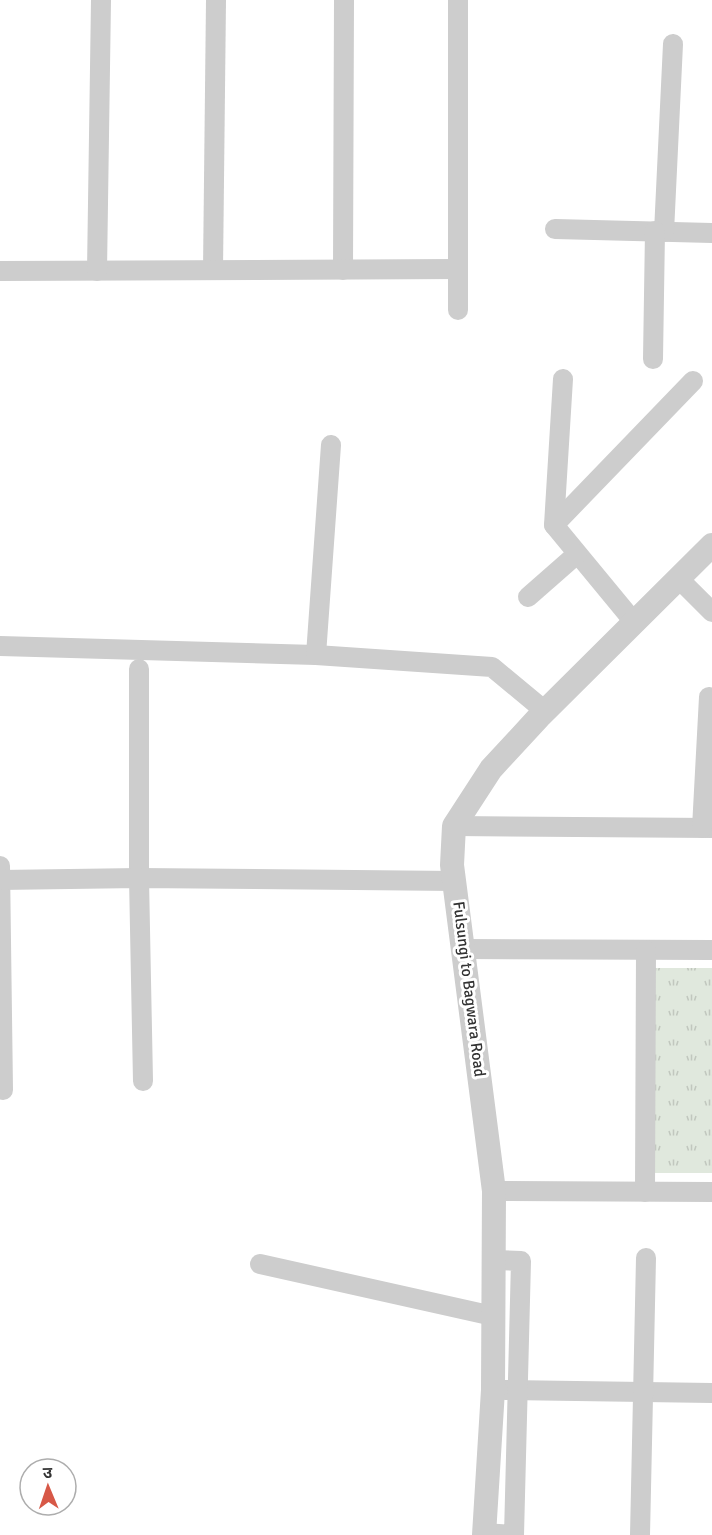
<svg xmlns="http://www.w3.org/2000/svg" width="712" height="1535" font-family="Signika,'Noto Sans Devanagari',sans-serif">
<defs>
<pattern id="park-tufts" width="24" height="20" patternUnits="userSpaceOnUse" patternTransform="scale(1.5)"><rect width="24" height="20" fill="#e0e8dd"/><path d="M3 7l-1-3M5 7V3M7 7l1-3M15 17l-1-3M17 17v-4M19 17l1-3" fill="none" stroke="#c1c7be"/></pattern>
</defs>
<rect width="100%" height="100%" fill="#fff"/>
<path fill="url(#park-tufts)" d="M 655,968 L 712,968 L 712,1173 L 654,1173 Z"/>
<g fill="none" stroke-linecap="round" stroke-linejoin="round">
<g stroke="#cdcdcd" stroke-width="20">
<path d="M 555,229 L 712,233"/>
<path d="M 664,232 L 673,44"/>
<path d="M 213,270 L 216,0"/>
<path d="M 343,270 L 344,0"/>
<path d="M 0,271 L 458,269"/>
<path d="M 97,271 L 101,0"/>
<path d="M 458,310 L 458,0"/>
<path d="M 653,359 L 655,231"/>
<path d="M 563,379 L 554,525 L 634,622"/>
<path d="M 554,525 L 693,381"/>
<path d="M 678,578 L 712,612"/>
<path d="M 528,597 L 577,554"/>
<path d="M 0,646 L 316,655 L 492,667 L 545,711"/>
<path d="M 316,655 L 331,445"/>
<path d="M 139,669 L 139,878 L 143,1081"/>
<path d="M 454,826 L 712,828"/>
<path d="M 702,828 L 709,697"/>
<path d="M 0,866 L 3,1090"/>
<path d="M 0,880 L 139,878 L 455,881"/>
<path d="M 464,949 L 712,950"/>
<path d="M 494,1191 L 712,1192"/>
<path d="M 645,1192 L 646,950"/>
<path d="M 260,1264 L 493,1316"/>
<path d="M 505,1390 L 712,1393"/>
<path d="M 484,1533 L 514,1535 L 521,1261 L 493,1260"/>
<path d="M 640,1535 L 646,1258"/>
</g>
<path stroke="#cdcdcd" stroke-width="24" d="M 484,1535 L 493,1390 L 494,1191 L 452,865 L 454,826 L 491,769 L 539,717 L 712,545"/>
</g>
<g text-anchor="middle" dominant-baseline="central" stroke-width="6" stroke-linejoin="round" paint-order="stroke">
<g font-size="16" fill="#333" stroke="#fff">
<text transform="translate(469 989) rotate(83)">Fulsungi to Bagwara Road</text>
</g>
</g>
<g transform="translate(48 1487) rotate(358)"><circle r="28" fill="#ffffff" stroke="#adadad" stroke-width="1.5"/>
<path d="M0-4.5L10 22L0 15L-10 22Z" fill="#d75847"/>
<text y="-9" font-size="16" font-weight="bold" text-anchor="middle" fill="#333333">उ</text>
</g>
</svg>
